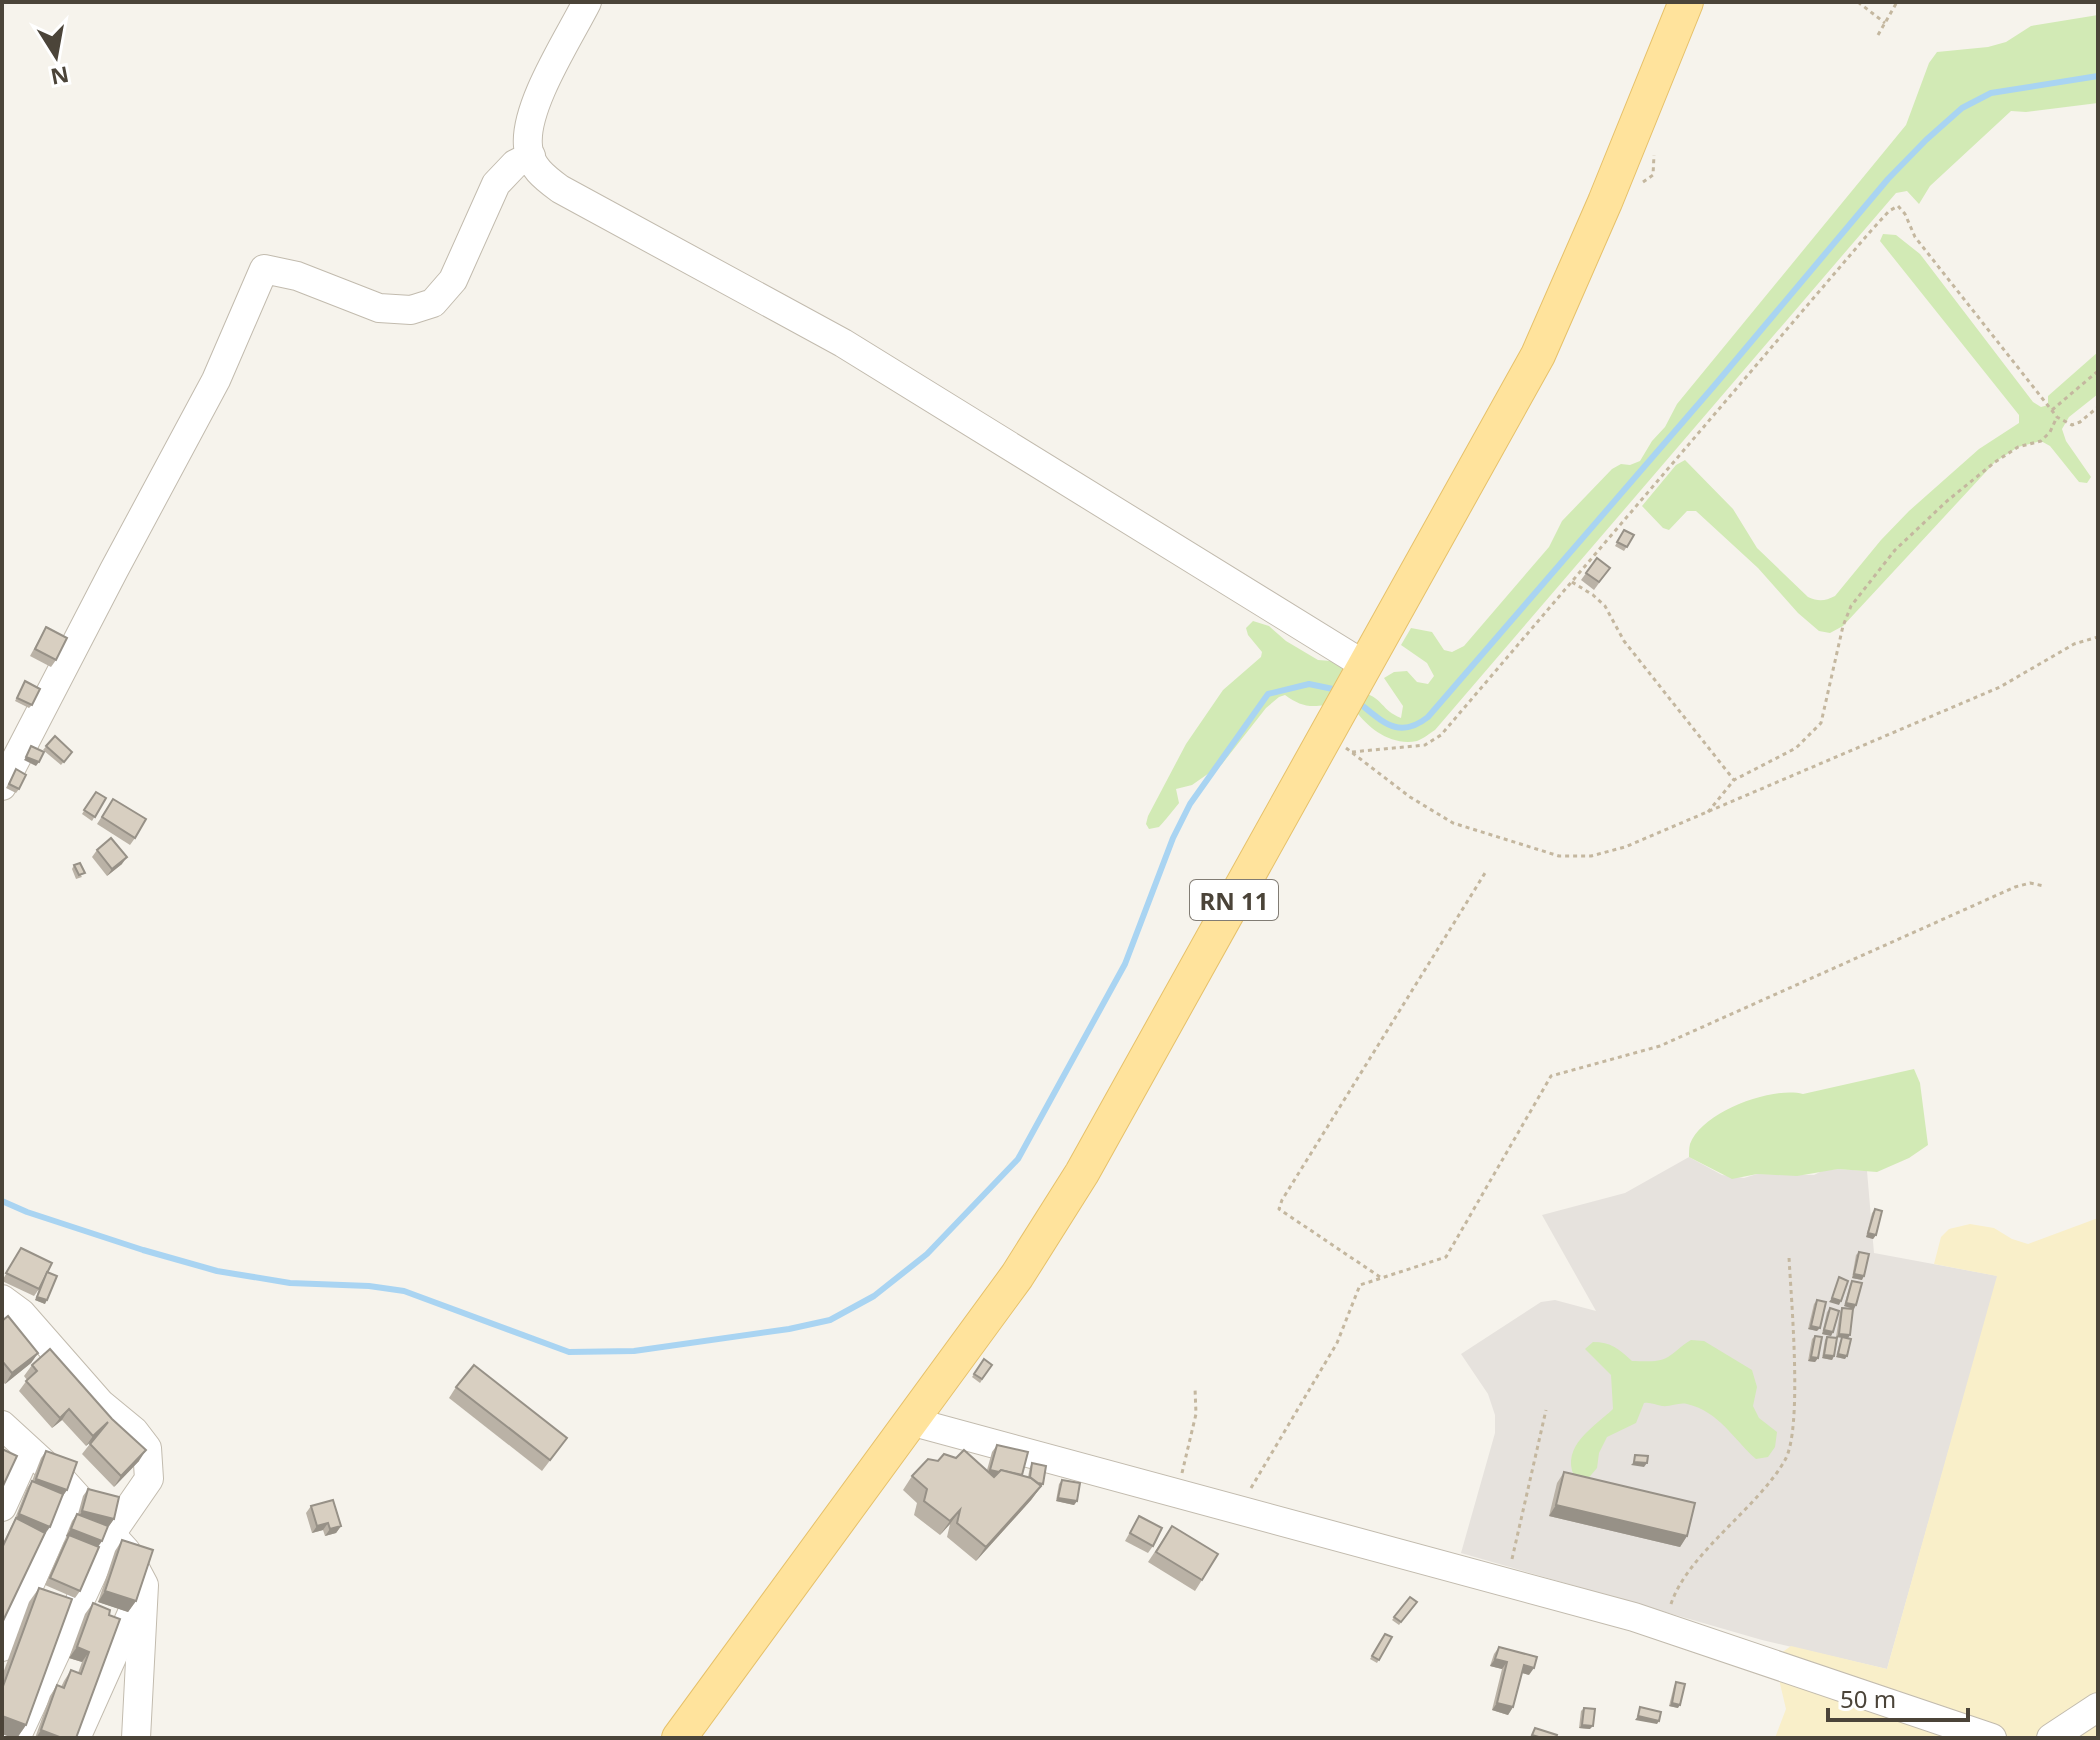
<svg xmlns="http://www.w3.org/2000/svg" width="2100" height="1740" font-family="'Noto Sans',sans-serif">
<rect width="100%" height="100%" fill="#f6f3ec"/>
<path fill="#e6e2dd" d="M 1689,1157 L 1722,1175 L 1744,1178 L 1757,1174 L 1814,1175 L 1824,1170 L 1838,1169 L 1867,1171 L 1874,1253 L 1998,1276 L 1887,1669 L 1762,1640 L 1461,1553 L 1495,1433 L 1495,1415 L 1488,1394 L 1461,1354 L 1541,1302 L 1555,1300 L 1596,1311 L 1542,1215 L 1625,1193 Z"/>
<g fill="#d2eab5">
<path d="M 2098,15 L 2098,103 L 2026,112 L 2011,111 L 1930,186 L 1919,204 L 1907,191 L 1896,193 L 1435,730 C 1430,733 1423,739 1417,741 C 1391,746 1369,729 1355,710 L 1364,693 C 1383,698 1381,710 1401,718 L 1403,706 L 1384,678 L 1394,672 L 1407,671 L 1417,682 L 1428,684 L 1434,676 L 1427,663 L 1401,645 L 1411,628 L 1432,632 L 1444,650 L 1452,652 L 1464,646 L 1549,547 L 1562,521 L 1612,469 L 1621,464 L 1630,465 L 1640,461 L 1652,441 L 1665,427 L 1677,404 L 1906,125 L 1929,63 L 1937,52 L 1988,47 L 2006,42 L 2031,26 Z"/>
<path d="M 1883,234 L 1896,235 L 1920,254 L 2033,402 L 2041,407 L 2048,405 L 2048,396 L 2098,352 L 2098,394 L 2069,417 L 2062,429 L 2066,441 L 2091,477 L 2087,483 L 2079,482 L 2050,446 L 2041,441 L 2018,447 L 1995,462 L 1843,626 L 1830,633 L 1819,631 L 1798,613 L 1758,568 L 1696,511 L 1687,511 L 1669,530 L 1663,528 L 1642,506 L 1676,465 L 1685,460 L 1733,509 L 1757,548 L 1808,597 C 1819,602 1825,601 1835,596 L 1881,540 L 1909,511 L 1979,449 L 2019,423 L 2019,415 L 1880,241 Z"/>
<path d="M 1253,621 L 1269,626 L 1286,641 L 1318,660 L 1331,661 L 1344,668 L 1325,705 C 1308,708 1299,705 1285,695 L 1279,697 L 1266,708 L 1222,764 L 1192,785 L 1176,789 L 1179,803 C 1177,806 1162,824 1159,827 L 1149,829 L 1146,824 L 1148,816 L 1186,744 L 1223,690 L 1261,657 L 1262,652 L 1248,635 L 1246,628 Z"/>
<path d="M 1914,1069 L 1920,1083 L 1928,1145 L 1909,1158 L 1877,1172 L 1838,1169 L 1797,1176 L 1757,1174 L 1732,1179 L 1689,1157 C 1689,1153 1689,1148 1690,1144 C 1702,1112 1772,1086 1803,1094 Z"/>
<path d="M 1691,1340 L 1704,1341 L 1752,1370 L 1757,1387 L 1753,1406 L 1759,1418 L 1777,1432 L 1775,1447 L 1768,1457 L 1756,1459 C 1733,1439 1720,1412 1687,1404 C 1679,1402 1671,1407 1662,1406 C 1655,1405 1651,1402 1644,1403 L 1636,1423 L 1607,1437 L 1599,1453 L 1597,1468 L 1586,1481 L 1574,1476 C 1561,1446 1594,1427 1613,1409 L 1611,1375 L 1585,1349 L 1593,1342 C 1611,1342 1619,1349 1632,1361 C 1643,1361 1658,1363 1668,1357 C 1676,1352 1682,1345 1691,1340 Z"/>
</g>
<path fill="#f9efc9" d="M 2098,1218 L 2098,1738 L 1775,1738 L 1786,1709 L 1774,1658 L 1791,1646 L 1887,1669 L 1997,1276 L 1934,1264 L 1941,1237 L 1949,1229 L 1970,1224 L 1994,1228 L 2012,1239 L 2028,1244 Z"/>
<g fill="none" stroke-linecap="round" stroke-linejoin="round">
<g stroke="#a9d4f2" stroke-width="6">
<path d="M 1359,703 C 1383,722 1399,740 1428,717 L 1714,386 L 1888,179 L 1926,140 L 1962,108 L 1991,93 L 2098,76"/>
<path d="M 2,1201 L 27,1212 L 143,1250 L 217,1271 L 290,1283 L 369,1286 L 404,1291 L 569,1352 L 634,1351 L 789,1329 L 830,1320 L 874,1296 L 927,1254 L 1018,1159 L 1125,964 L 1173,838 L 1190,804 L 1268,694 L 1309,684 L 1333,689"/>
</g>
<g stroke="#c2bbae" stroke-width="30">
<g id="minor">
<path d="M 587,2 C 569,38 524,106 528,146 C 529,166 545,178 560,189 L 843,343 L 1366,666"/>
<path d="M 2,786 L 114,570 L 216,380 L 264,269 L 297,276 L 379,308 L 411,310 L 433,303 L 453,280 L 496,184 L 515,164 L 531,156"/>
<path d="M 2,1299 L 21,1313 L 100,1403 L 134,1431 L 147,1448 L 149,1479 L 111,1534 L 16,1738"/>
<path d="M 910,1421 L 1634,1617 L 1992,1738"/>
<path d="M 2,1425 L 61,1479 L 126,1551 L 144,1585 L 136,1738"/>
<path d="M 2,1507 L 28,1450"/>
<path d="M 2,1647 L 71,1491"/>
<path d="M 76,1738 L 136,1604"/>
<path d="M 2051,1738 L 2098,1707"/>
</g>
</g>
<g stroke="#e6c16a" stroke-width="36">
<path id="major" d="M 679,1738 L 1017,1276 L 1082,1173 L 1538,355 L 1605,202 L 1686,2"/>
</g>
<g stroke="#c4b79f" stroke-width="3" stroke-dasharray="4 4" stroke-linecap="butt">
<path d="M 1858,2 L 1885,23"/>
<path d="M 1878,35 L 1897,2"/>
<path d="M 1643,182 L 1653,175 L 1654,155"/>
<path d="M 2052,410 L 2098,371"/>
<path d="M 1572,582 L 1593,595 L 1605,606 L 1624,641 L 1734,780"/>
<path d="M 1346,748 L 1410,797 L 1453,823 L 1559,856 L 1591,856 L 1625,847 L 2000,687 L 2074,644 L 2098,637"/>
<path d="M 1352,752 L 1425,745 L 1441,735 L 1869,233 L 1889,211 L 1898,206 L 1905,214 L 1915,237 L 2057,417 L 2072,425 L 2080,422 L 2098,407"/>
<path d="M 1708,812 L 1734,780 L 1796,748 L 1821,723 L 1843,626 L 1851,606 L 1895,550 L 1947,501 L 1995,462 L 2018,447 L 2041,441 L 2050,432 L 2057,417"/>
<path d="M 1380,1277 L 1279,1209 L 1282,1200 L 1485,873"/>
<path d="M 1182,1473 L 1196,1414 L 1195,1388"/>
<path d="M 1251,1488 L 1337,1343 L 1360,1285 L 1446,1257 L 1551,1076 L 1660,1046 L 2015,887 L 2030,883 L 2044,886"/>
<path d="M 1512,1559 L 1546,1410"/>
<path d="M 1671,1604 C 1688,1553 1758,1508 1785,1460 C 1803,1429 1791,1298 1789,1257"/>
</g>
<use href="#minor" stroke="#fff" stroke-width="28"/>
<use href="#major" stroke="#ffe39c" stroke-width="34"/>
</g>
<g fill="#bab2a6">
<path d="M 1624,530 L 1634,535 L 1624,551 L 1615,546 Z"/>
<path d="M 1597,558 L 1610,568 L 1594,590 L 1581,580 Z"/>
<path d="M 46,627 L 56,660 L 51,667 L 30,656 Z"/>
<path d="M 25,681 L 32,705 L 29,708 L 15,701 Z"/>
<path d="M 55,736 L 72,752 L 61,765 L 43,750 Z"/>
<path d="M 14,773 L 19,789 L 16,793 L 6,788 Z"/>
<path d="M 96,792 L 106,798 L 92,821 L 82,814 Z"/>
<path d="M 113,799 L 135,838 L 130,845 L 97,824 Z"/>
<path d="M 97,850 L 122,864 L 107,876 L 92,857 Z"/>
<path d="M 74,865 L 82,877 L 76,879 L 72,869 Z"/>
<path d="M 1875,1209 L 1876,1235 L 1873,1239 L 1866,1237 L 1872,1213 Z"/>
<path d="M 21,1248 L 47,1272 L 45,1304 L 35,1300 L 39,1289 L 34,1296 L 2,1281 Z"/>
<path d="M 1859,1252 L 1862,1280 L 1852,1278 L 1856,1255 Z"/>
<path d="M 1852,1281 L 1854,1309 L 1844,1306 L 1850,1284 Z"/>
<path d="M 1817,1300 L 1817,1331 L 1808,1329 L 1814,1304 Z"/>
<path d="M 1830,1308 L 1833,1332 L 1831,1336 L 1822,1334 L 1827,1312 Z"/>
<path d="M 1842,1308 L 1850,1335 L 1848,1338 L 1845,1359 L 1836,1357 L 1840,1341 L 1842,1338 L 1836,1337 L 1840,1312 Z"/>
<path d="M 2,1321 L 38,1353 L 31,1363 L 5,1384 L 2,1381 Z"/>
<path d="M 1815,1336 L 1818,1358 L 1815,1362 L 1808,1361 L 1812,1339 Z"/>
<path d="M 1827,1337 L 1834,1356 L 1832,1360 L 1822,1358 L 1825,1340 Z"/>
<path d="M 984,1359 L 992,1365 L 980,1383 L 972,1377 Z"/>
<path d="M 32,1365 L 139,1461 L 114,1487 L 82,1454 L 93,1440 L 86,1446 L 62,1420 L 52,1428 L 19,1391 L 27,1380 L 24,1376 Z"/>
<path d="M 456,1387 L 567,1438 L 542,1471 L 449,1398 Z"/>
<path d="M 997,1445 L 1022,1475 L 1028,1477 L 1030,1467 L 1032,1463 L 1043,1484 L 1031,1500 L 976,1561 L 947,1537 L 950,1524 L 940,1535 L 914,1515 L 917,1503 L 903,1490 L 912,1476 L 938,1461 L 987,1470 L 992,1452 Z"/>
<path d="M 46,1451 L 67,1490 L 62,1497 L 2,1623 L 2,1545 L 14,1521 L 27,1488 L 32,1481 L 41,1458 Z"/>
<path d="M 1564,1472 L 1687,1536 L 1680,1547 L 1549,1516 L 1557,1483 Z"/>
<path d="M 1062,1480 L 1077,1501 L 1074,1505 L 1056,1501 L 1059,1484 Z"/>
<path d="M 88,1489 L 114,1519 L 109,1526 L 104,1525 L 102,1541 L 98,1547 L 80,1591 L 75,1598 L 45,1585 L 64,1542 L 68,1537 L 66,1536 L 72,1521 L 77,1514 L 78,1514 L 83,1496 Z"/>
<path d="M 311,1506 L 341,1526 L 336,1533 L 325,1536 L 323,1530 L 312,1533 L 306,1513 Z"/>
<path d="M 1139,1516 L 1153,1546 L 1148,1553 L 1125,1541 Z"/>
<path d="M 1172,1526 L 1202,1580 L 1195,1591 L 1148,1562 Z"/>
<path d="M 122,1540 L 136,1601 L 128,1612 L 98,1602 L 115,1551 Z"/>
<path d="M 39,1588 L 26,1725 L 17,1738 L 13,1738 L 2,1734 L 2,1676 L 29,1602 Z"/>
<path d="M 1410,1597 L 1417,1602 L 1399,1625 L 1392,1620 Z"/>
<path d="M 93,1603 L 110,1610 L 76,1738 L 35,1738 L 50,1696 L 57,1685 L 61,1687 L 64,1681 L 71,1670 L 78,1673 L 82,1662 L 69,1658 L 85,1614 Z"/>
<path d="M 1385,1634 L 1392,1637 L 1377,1663 L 1370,1659 Z"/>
<path d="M 1499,1647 L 1529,1675 L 1522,1673 L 1513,1707 L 1508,1715 L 1492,1710 L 1502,1669 L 1490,1666 L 1494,1654 Z"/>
<path d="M 1676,1682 L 1678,1708 L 1669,1706 L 1674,1686 Z"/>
<path d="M 1584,1708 L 1590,1729 L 1579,1728 L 1581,1711 Z"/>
</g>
<g fill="#979187">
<path d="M 26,757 L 39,762 L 36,766 L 24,760 Z"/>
<path d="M 127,857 L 122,864 L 107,876 L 112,869 Z"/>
<path d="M 1868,1233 L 1876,1235 L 1873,1239 L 1866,1237 Z"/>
<path d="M 1854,1274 L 1864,1276 L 1862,1280 L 1852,1278 Z"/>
<path d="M 37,1297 L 47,1300 L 45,1304 L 35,1300 Z"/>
<path d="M 1832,1298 L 1841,1301 L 1839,1305 L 1829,1302 Z"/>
<path d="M 1846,1303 L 1856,1305 L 1854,1309 L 1844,1306 Z"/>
<path d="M 1811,1326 L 1820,1328 L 1817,1331 L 1808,1329 Z"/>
<path d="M 1824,1330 L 1833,1332 L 1831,1336 L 1822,1334 Z"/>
<path d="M 1839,1334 L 1850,1335 L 1848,1338 L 1836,1337 Z"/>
<path d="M 38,1353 L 31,1363 L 5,1384 L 12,1373 Z"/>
<path d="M 1838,1354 L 1847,1356 L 1845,1359 L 1836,1357 Z"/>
<path d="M 1824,1355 L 1834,1356 L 1832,1360 L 1822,1358 Z"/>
<path d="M 1811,1357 L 1818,1358 L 1815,1362 L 1808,1361 Z"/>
<path d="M 69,1409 L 62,1420 L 52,1428 L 60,1418 Z"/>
<path d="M 108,1422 L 101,1432 L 86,1446 L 93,1436 Z"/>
<path d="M 146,1450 L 139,1461 L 114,1487 L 121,1476 Z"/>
<path d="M 1634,1462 L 1647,1463 L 1644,1467 L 1631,1465 Z"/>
<path d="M 990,1470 L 1022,1477 L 985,1477 Z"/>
<path d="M 36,1479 L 67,1490 L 62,1497 L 31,1486 Z"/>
<path d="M 1029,1482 L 1043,1484 L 1031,1500 L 976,1561 Z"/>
<path d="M 1058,1498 L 1077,1501 L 1074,1505 L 1056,1501 Z"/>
<path d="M 1556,1505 L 1687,1536 L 1680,1547 L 1549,1516 Z"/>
<path d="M 960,1510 L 950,1524 L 940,1535 L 950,1521 Z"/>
<path d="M 82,1511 L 114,1519 L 109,1526 L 78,1518 Z"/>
<path d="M 19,1514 L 50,1527 L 45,1534 L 14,1521 Z"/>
<path d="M 328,1523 L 323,1530 L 312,1533 L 317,1526 Z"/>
<path d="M 341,1526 L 336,1533 L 325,1536 L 330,1529 Z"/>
<path d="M 71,1529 L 102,1541 L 97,1548 L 66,1536 Z"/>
<path d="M 105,1591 L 136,1601 L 128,1612 L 98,1602 Z"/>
<path d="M 77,1647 L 89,1652 L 82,1662 L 69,1658 Z"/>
<path d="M 1495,1659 L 1507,1662 L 1502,1669 L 1490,1666 Z"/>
<path d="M 1524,1665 L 1534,1668 L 1529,1675 L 1519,1672 Z"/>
<path d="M 1497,1703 L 1513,1707 L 1508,1715 L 1492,1710 Z"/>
<path d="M 1672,1703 L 1680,1705 L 1678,1708 L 1669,1706 Z"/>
<path d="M 2,1716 L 26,1725 L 17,1738 L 13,1738 L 2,1734 Z"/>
<path d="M 1638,1716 L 1659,1721 L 1657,1724 L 1635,1720 Z"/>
<path d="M 1582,1725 L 1593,1726 L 1590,1729 L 1579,1728 Z"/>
<path d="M 41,1730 L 62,1738 L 36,1738 Z"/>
</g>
<g fill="#d8cfc1" stroke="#979187" stroke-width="2">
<path d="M 1624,530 L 1634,535 L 1627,547 L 1617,542 Z"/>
<path d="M 1597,558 L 1610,568 L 1599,582 L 1586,573 Z"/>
<path d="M 46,627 L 67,638 L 56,660 L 35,649 Z"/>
<path d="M 25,681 L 40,689 L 32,705 L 17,698 Z"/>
<path d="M 55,736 L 72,752 L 64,762 L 46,746 Z"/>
<path d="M 31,746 L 44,752 L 39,762 L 26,757 Z"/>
<path d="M 16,769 L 26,775 L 19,789 L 9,784 Z"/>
<path d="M 96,792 L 106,798 L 95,817 L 84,810 Z"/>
<path d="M 113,799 L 146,819 L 135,838 L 102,817 Z"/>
<path d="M 111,838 L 127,857 L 112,869 L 97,850 Z"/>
<path d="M 80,863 L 85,873 L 79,875 L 74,865 Z"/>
<path d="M 1875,1209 L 1882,1211 L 1876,1235 L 1868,1233 Z"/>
<path d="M 21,1248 L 52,1263 L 39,1289 L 6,1273 Z"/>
<path d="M 1859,1252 L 1869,1254 L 1864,1276 L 1854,1274 Z"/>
<path d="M 47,1272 L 57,1276 L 47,1300 L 37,1297 Z"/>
<path d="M 1839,1277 L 1848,1281 L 1841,1301 L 1832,1298 Z"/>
<path d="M 1852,1281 L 1862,1283 L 1856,1305 L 1846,1303 Z"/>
<path d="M 1817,1300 L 1826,1302 L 1820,1328 L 1811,1326 Z"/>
<path d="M 1830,1308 L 1839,1311 L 1833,1332 L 1824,1330 Z"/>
<path d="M 1842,1308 L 1853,1309 L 1850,1335 L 1839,1334 Z"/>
<path d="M 8,1316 L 38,1353 L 12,1373 L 2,1361 L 2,1321 Z"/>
<path d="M 1815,1336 L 1822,1337 L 1818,1358 L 1811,1357 Z"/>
<path d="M 1827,1337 L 1837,1338 L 1834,1356 L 1824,1355 Z"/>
<path d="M 1842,1337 L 1851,1339 L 1847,1356 L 1838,1354 Z"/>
<path d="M 50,1349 L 112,1419 L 146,1450 L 121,1476 L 90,1444 L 108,1422 L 93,1436 L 69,1409 L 60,1418 L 26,1381 L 37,1371 L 32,1365 Z"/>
<path d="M 984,1359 L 992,1365 L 982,1379 L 974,1374 Z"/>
<path d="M 474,1365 L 567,1438 L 550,1460 L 456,1387 Z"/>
<path d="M 997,1445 L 1028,1452 L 1022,1475 L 1001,1470 L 999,1472 L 990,1470 Z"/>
<path d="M 2,1449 L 17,1456 L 2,1488 Z"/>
<path d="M 964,1450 L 994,1477 L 1001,1470 L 1031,1478 L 1041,1486 L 986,1547 L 957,1523 L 960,1510 L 950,1521 L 924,1501 L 927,1489 L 912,1476 L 928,1459 L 938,1461 L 944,1454 L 956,1458 Z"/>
<path d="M 46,1451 L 77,1462 L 67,1490 L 36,1479 Z"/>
<path d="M 1635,1455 L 1648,1456 L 1647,1463 L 1634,1462 Z"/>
<path d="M 1032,1463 L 1046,1466 L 1043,1484 L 1038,1483 L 1030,1477 Z"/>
<path d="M 1564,1472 L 1695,1503 L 1687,1536 L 1556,1505 Z"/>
<path d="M 1062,1480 L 1080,1483 L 1077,1501 L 1058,1498 Z"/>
<path d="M 32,1481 L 63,1494 L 50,1527 L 19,1514 Z"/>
<path d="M 88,1489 L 119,1497 L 114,1519 L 82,1511 Z"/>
<path d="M 333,1500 L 341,1526 L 330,1529 L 328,1523 L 317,1526 L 311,1506 Z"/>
<path d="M 77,1514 L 108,1526 L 102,1541 L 71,1529 Z"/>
<path d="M 1139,1516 L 1162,1528 L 1153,1546 L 1130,1533 Z"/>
<path d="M 16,1518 L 45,1533 L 2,1623 L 2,1548 Z"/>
<path d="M 1172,1526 L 1218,1554 L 1202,1580 L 1156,1552 Z"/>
<path d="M 69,1535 L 99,1547 L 80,1591 L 50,1578 Z"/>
<path d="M 122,1540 L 153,1550 L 136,1601 L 105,1591 Z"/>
<path d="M 39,1588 L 72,1599 L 26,1725 L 2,1716 L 2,1689 Z"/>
<path d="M 1410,1597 L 1417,1602 L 1401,1622 L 1394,1617 Z"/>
<path d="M 93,1603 L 110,1610 L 109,1615 L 120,1619 L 76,1738 L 62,1738 L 41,1730 L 57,1685 L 64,1688 L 71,1670 L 81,1674 L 89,1652 L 77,1647 Z"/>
<path d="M 1385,1634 L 1392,1637 L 1379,1660 L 1372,1656 Z"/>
<path d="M 1499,1647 L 1537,1657 L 1534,1668 L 1524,1665 L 1513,1707 L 1497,1703 L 1507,1662 L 1495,1659 Z"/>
<path d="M 1676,1682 L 1685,1684 L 1680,1705 L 1672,1703 Z"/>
<path d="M 1640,1707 L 1661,1712 L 1659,1721 L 1638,1716 Z"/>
<path d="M 1584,1708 L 1595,1709 L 1593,1726 L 1582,1725 Z"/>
<path d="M 1535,1728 L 1557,1735 L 1556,1738 L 1542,1738 L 1532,1735 Z"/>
</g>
<g text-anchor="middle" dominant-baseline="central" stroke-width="6" stroke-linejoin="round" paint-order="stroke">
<rect fill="#fff" stroke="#817c74" stroke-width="2" x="1190" y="880" width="88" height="40" rx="6"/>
<g font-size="24" font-weight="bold" fill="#4b4439">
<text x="1234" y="900">RN 11</text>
</g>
</g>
<rect width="2100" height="1740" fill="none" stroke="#4b4439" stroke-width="8"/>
<g transform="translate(56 56) rotate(169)" stroke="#ffffff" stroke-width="6" paint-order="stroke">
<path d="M0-6L14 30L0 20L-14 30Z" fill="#4b4439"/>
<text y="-12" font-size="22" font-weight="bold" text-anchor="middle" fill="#4b4439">N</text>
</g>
<path d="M1828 1708v12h140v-12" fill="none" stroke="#4b4439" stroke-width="4"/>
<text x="1840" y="1708" font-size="24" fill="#4b4439" stroke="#ffffff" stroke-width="6" paint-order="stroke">50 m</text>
</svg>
